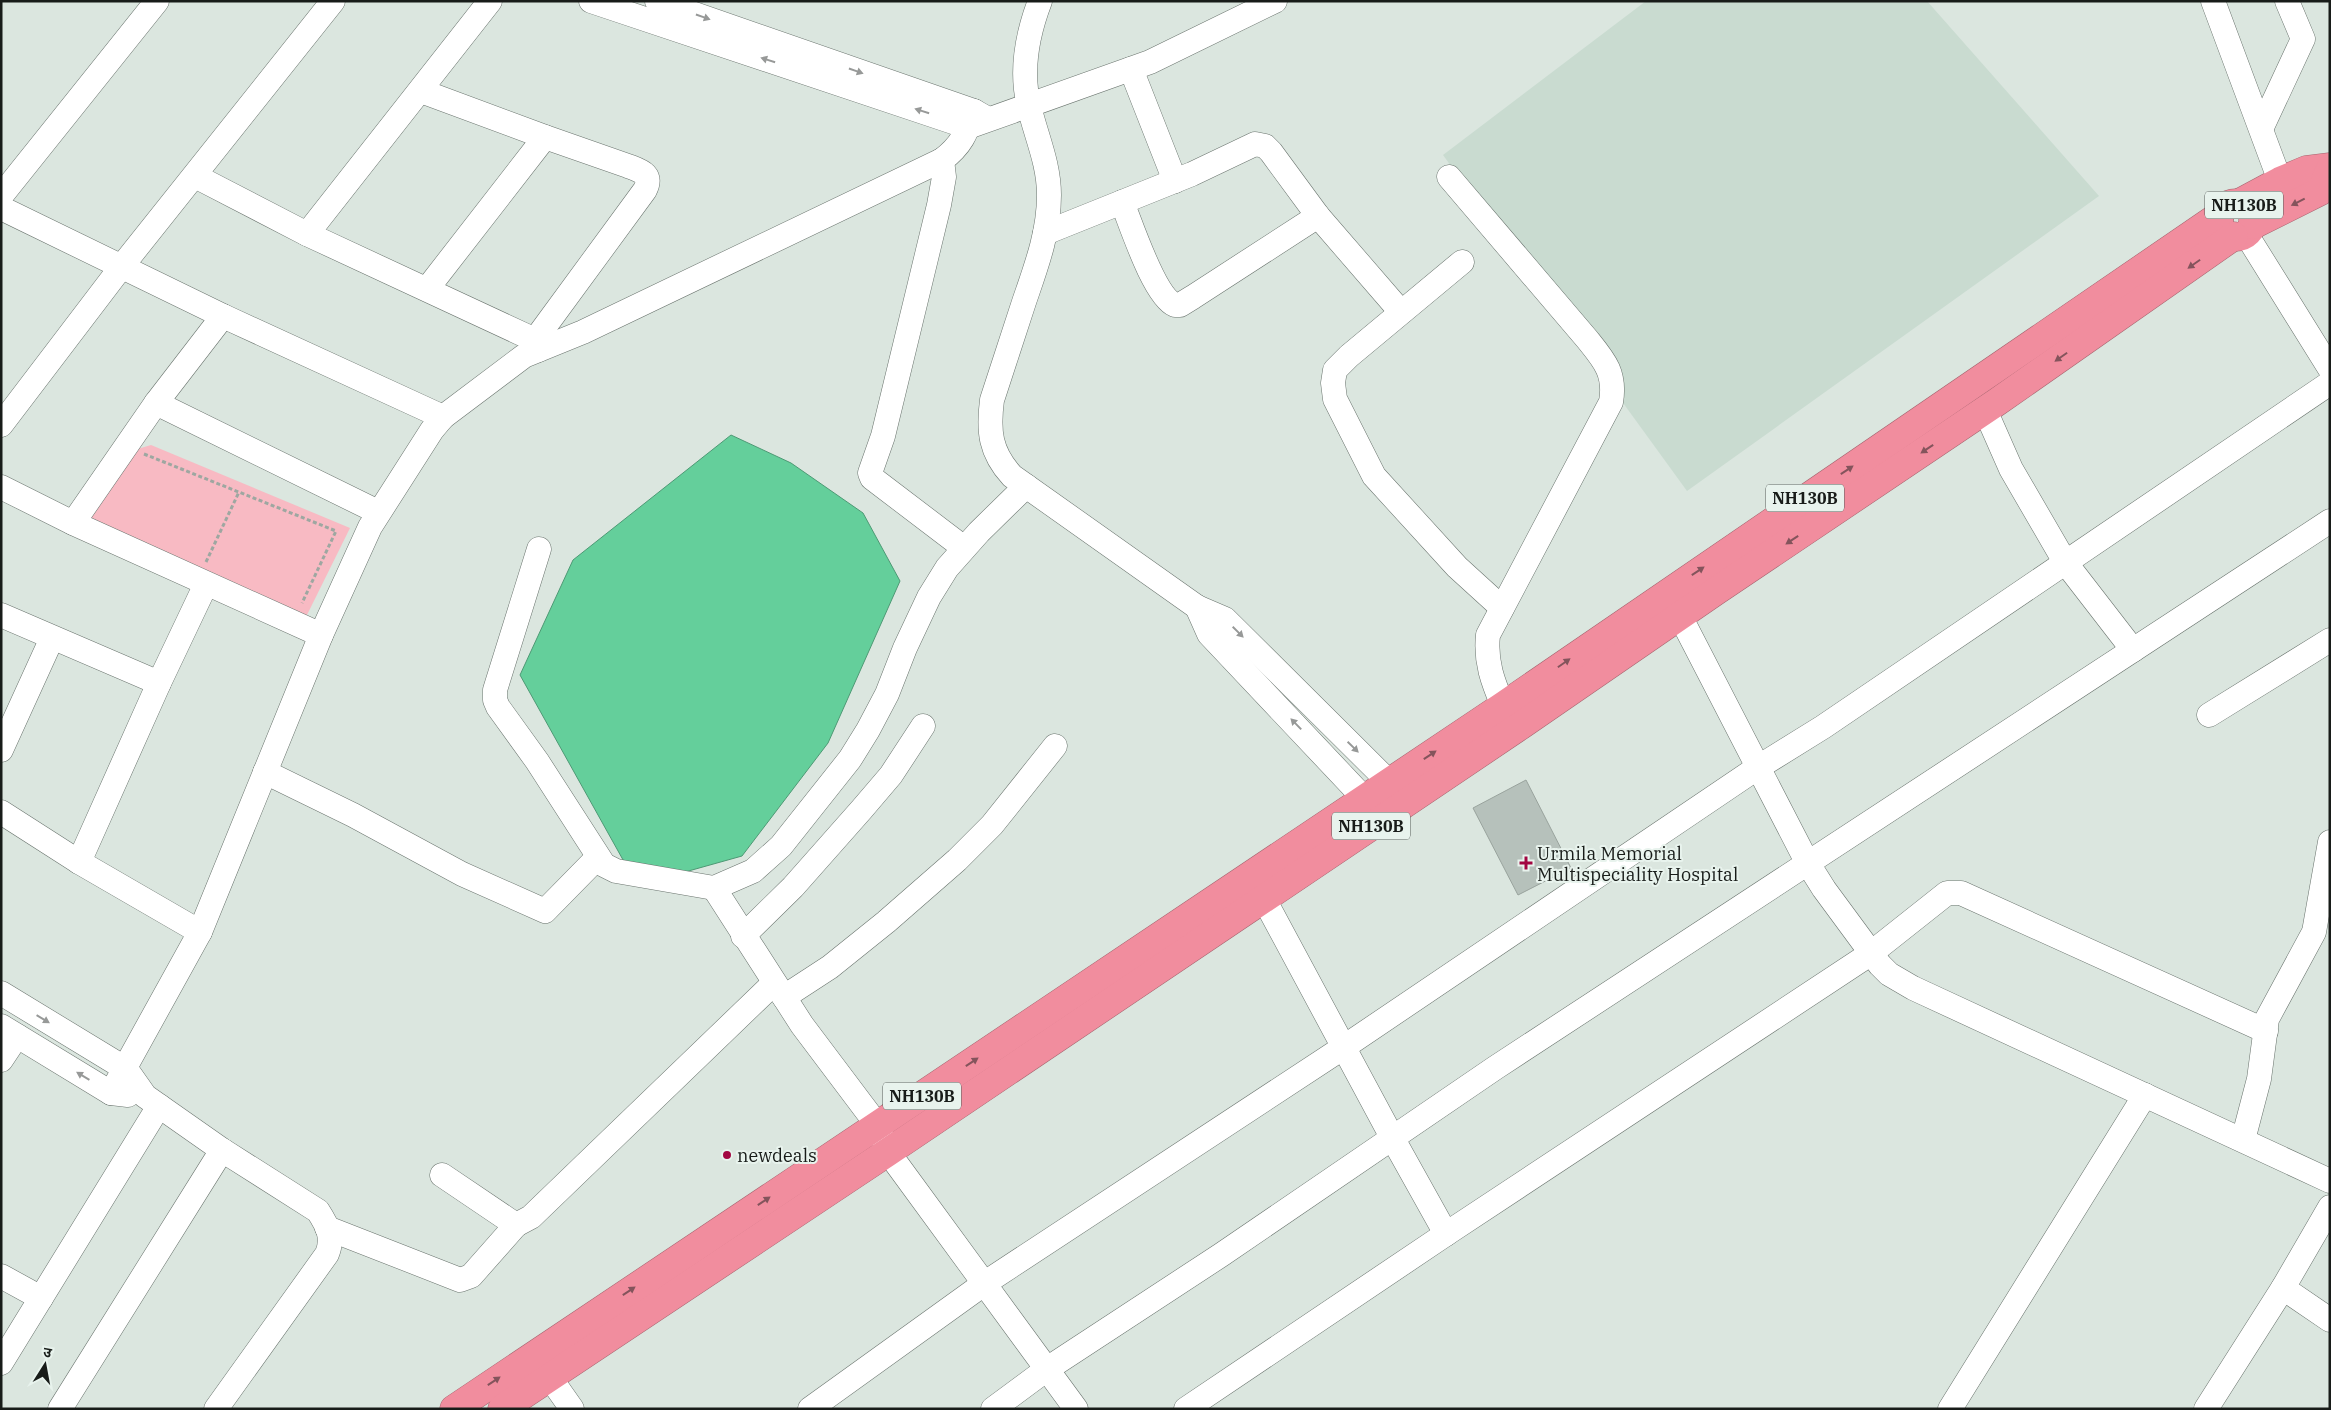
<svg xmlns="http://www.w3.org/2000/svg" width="2331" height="1410" font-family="'IBM Plex Serif','Noto Sans Devanagari',serif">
<rect width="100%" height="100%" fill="#dbe6df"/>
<path fill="#c9dbd0" d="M 1646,1 L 1927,1 L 2099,196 L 1687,491 L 1443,155 Z"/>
<path fill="#f8bac3" d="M 151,445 L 350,528 L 303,623 L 85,525 L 131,451 Z"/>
<path fill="#64cf9b" stroke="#4d9974" d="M 731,435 L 791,463 L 863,513 L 900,581 L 828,743 L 742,856 L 667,877 L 627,867 L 520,675 L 573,560 Z"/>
<path fill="#b6c1bb" stroke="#99a39d" d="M 1526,780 L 1571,868 L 1518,895 L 1473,808 Z"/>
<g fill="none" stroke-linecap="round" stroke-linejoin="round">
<g stroke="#6a746e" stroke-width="25">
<g id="minor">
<path d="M 591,1 L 968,127 L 1150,62 L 1275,1"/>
<path d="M 657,1 L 974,111 L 988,119"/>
<path d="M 1040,1 C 1027,35 1020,70 1029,106 C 1036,136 1049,163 1049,195 C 1049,233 1036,267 1024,302 C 1013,335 1003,367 992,400 C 988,431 990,452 1012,476 L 1197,607 L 1225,619 L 1389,782 L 1399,796"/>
<path d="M 2213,1 L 2280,181"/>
<path d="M 1131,69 L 1175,181"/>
<path d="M 421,91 L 545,137 L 628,166 C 641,171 653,174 645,190 L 535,340"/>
<path d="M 2262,127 L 2303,39 L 2287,1"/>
<path d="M 942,160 L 944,177 L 939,205 L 883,436 L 870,473 L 872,478 L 964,548"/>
<path d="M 195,176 L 307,234 L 535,340 L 538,350"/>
<path d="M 1449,177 L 1587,339 C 1604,360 1616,373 1611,402 L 1488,635 C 1485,662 1493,682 1503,706"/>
<path d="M 1,196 L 157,1"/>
<path d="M 1122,202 C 1131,224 1154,296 1175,305 L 1180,305 L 1193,297 L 1318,216"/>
<path d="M 1,208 L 223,316 L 443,417"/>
<path d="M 1045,233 L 1192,174 L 1255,144 L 1265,146 L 1271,152 L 1318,216 L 1401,312"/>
<path d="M 307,234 L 490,1"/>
<path d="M 2246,234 L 2330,369"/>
<path d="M 1462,262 L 1349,356 L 1335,370 L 1333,383 L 1335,399 L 1374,476 L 1457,567 L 1502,608"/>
<path d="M 427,289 L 545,137"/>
<path d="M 156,403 L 378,512"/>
<path d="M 1985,410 L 2011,469 L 2065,562 L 2133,650"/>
<path d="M 1,425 L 122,266 L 333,1"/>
<path d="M 1,487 L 73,523 L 321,635"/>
<path d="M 73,523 L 156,403 L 223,316"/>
<path d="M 539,549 L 495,690 L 495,700 L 498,707 L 537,761 L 604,865 L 616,871 L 714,888 L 753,871 L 781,846 L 850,759 L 868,730 L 887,694 L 905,648 L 929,597 L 947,568 L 979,532 L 1026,486"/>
<path d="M 1197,607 L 1209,634 L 1376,811"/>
<path d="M 1,615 L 159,683"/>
<path d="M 1680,616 L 1807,862 L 1824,889 L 1880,965 L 1889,974 L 1913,988 L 2330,1181"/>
<path d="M 2209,715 L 2330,640"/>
<path d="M 1,750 L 52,638"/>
<path d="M 265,772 L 353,815 L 462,874 L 545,911 L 597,858"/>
<path d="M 1,812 L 79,862 L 200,932"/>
<path d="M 79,862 L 159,683 L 206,584"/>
<path d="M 714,888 L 802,1025 L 878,1126 L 888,1152 L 1076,1409"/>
<path d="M 1264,899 L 1393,1139 L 1446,1234"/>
<path d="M 743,936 L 793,887 L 862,809 L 891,775 L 923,726"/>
<path d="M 1,993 L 126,1069 L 145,1096 L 222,1150 L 318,1211 C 327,1225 334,1237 327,1254 L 216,1409"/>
<path d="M 784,997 L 830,967 L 886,922 L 957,860 L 992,825 L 1055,746"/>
<path d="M 1,1026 L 111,1093 L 128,1095"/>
<path d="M 1,1060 L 17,1036"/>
<path d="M 111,1093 L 200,932 L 321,635 L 370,527 L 432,430 L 443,417 L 524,356 L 583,332 L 942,160 C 962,145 966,133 974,111"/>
<path d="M 2243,1140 L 2259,1079 L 2267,1019 L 2314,932 L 2330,842"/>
<path d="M 442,1175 L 516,1225 L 531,1217 L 774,983"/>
<path d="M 327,1228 L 460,1280 L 471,1276 L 516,1225"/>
<path d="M 1,1276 L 41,1298"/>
<path d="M 2283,1288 L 2330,1320"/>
<path d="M 539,1362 L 572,1409"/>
<path d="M 1,1363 L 159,1106"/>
<path d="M 60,1409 L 222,1150"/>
<path d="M 810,1409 L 985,1283 L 1344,1047 L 1757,768 L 1823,727 L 2330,383"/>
<path d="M 993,1409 L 1047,1369 L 1221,1255 L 1495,1068 L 2330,521"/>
<path d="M 1186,1409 L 1446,1234 L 1870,954 L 1947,893 L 1961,893 L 2266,1031"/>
<path d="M 1950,1409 L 2145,1095"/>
<path d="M 2206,1409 L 2283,1288 L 2330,1207"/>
</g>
</g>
<g stroke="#a5656f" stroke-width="29">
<g id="highway">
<path d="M 2239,203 L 2280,181 L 2306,170 L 2330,167"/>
<circle cx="2236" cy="220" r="17"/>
<path d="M 2253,225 L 2321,191 L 2330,169"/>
<path d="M 454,1409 L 1503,706 L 2220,215"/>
<path d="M 502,1409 L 888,1152 L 1523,724 L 1716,591 L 1997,402 L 2234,236"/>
</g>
</g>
<g stroke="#9ea7a1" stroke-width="3" stroke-dasharray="4 2.5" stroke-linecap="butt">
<path d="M 144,454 L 336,531 L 302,603"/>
<path d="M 206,562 L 239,492"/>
</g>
<use href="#minor" stroke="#fff" stroke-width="24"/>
<use href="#highway" stroke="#f18d9e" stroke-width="28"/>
</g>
<defs><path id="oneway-solid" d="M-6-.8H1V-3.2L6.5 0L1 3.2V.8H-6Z" transform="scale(1.25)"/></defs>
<g fill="#979998">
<use href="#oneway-solid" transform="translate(703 17) rotate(19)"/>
<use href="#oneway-solid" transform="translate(768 60) rotate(-162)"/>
<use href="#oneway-solid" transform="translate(856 71) rotate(19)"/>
<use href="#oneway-solid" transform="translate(922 111) rotate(-162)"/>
<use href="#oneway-solid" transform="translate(1238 632) rotate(45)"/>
<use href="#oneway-solid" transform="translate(1296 724) rotate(-134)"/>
<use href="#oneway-solid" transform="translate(1353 747) rotate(44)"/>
<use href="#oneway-solid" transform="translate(43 1019) rotate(31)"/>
<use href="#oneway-solid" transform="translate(83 1076) rotate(-149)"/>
</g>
<g fill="#84545c">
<use href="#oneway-solid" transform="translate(2298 202) rotate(153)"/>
<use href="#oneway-solid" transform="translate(2194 264) rotate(145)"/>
<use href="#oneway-solid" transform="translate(2061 357) rotate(145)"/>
<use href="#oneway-solid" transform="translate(1927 449) rotate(146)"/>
<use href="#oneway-solid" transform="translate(1847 470) rotate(-34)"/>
<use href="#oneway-solid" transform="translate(1792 540) rotate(146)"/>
<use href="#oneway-solid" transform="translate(1698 571) rotate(-34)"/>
<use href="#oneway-solid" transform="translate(1564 663) rotate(-35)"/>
<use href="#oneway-solid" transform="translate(1430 755) rotate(-34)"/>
<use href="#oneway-solid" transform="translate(972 1062) rotate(-34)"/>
<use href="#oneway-solid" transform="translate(764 1201) rotate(-34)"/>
<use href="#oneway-solid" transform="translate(629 1291) rotate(-34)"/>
<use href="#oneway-solid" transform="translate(494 1381) rotate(-34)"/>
</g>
<g fill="#a20641" stroke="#e8f3ed" stroke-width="2">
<path d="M1523.5 855.5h5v5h5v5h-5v5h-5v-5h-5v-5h5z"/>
<circle cx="727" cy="1155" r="5"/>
</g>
<g text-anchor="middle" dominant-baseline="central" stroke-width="4" stroke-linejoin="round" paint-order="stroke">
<g fill="#e8f3ed" stroke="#565c59" stroke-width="1">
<rect x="2205" y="191.5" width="78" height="27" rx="4"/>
<rect x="1766" y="484.5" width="78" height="27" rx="4"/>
<rect x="1332" y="812.5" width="78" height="27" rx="4"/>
<rect x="883" y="1082.5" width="78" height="27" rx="4"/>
</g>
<g font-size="16" font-weight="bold" fill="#181c19">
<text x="2244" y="205">NH130B</text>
<text x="1805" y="498">NH130B</text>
<text x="1371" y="826">NH130B</text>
<text x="922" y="1096">NH130B</text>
</g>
<g font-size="18" fill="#181c19" stroke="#e8f3ed" text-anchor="start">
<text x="1537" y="853">Urmila Memorial<tspan x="1537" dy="21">Multispeciality Hospital</tspan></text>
<text x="737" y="1155">newdeals</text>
</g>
</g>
<rect width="2331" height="1410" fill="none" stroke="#181c19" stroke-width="5"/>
<g transform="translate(45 1365) rotate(11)" stroke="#e8f3ed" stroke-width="4" paint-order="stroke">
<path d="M0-4L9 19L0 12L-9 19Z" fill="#181c19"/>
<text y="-8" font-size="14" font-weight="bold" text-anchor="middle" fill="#181c19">उ</text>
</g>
</svg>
